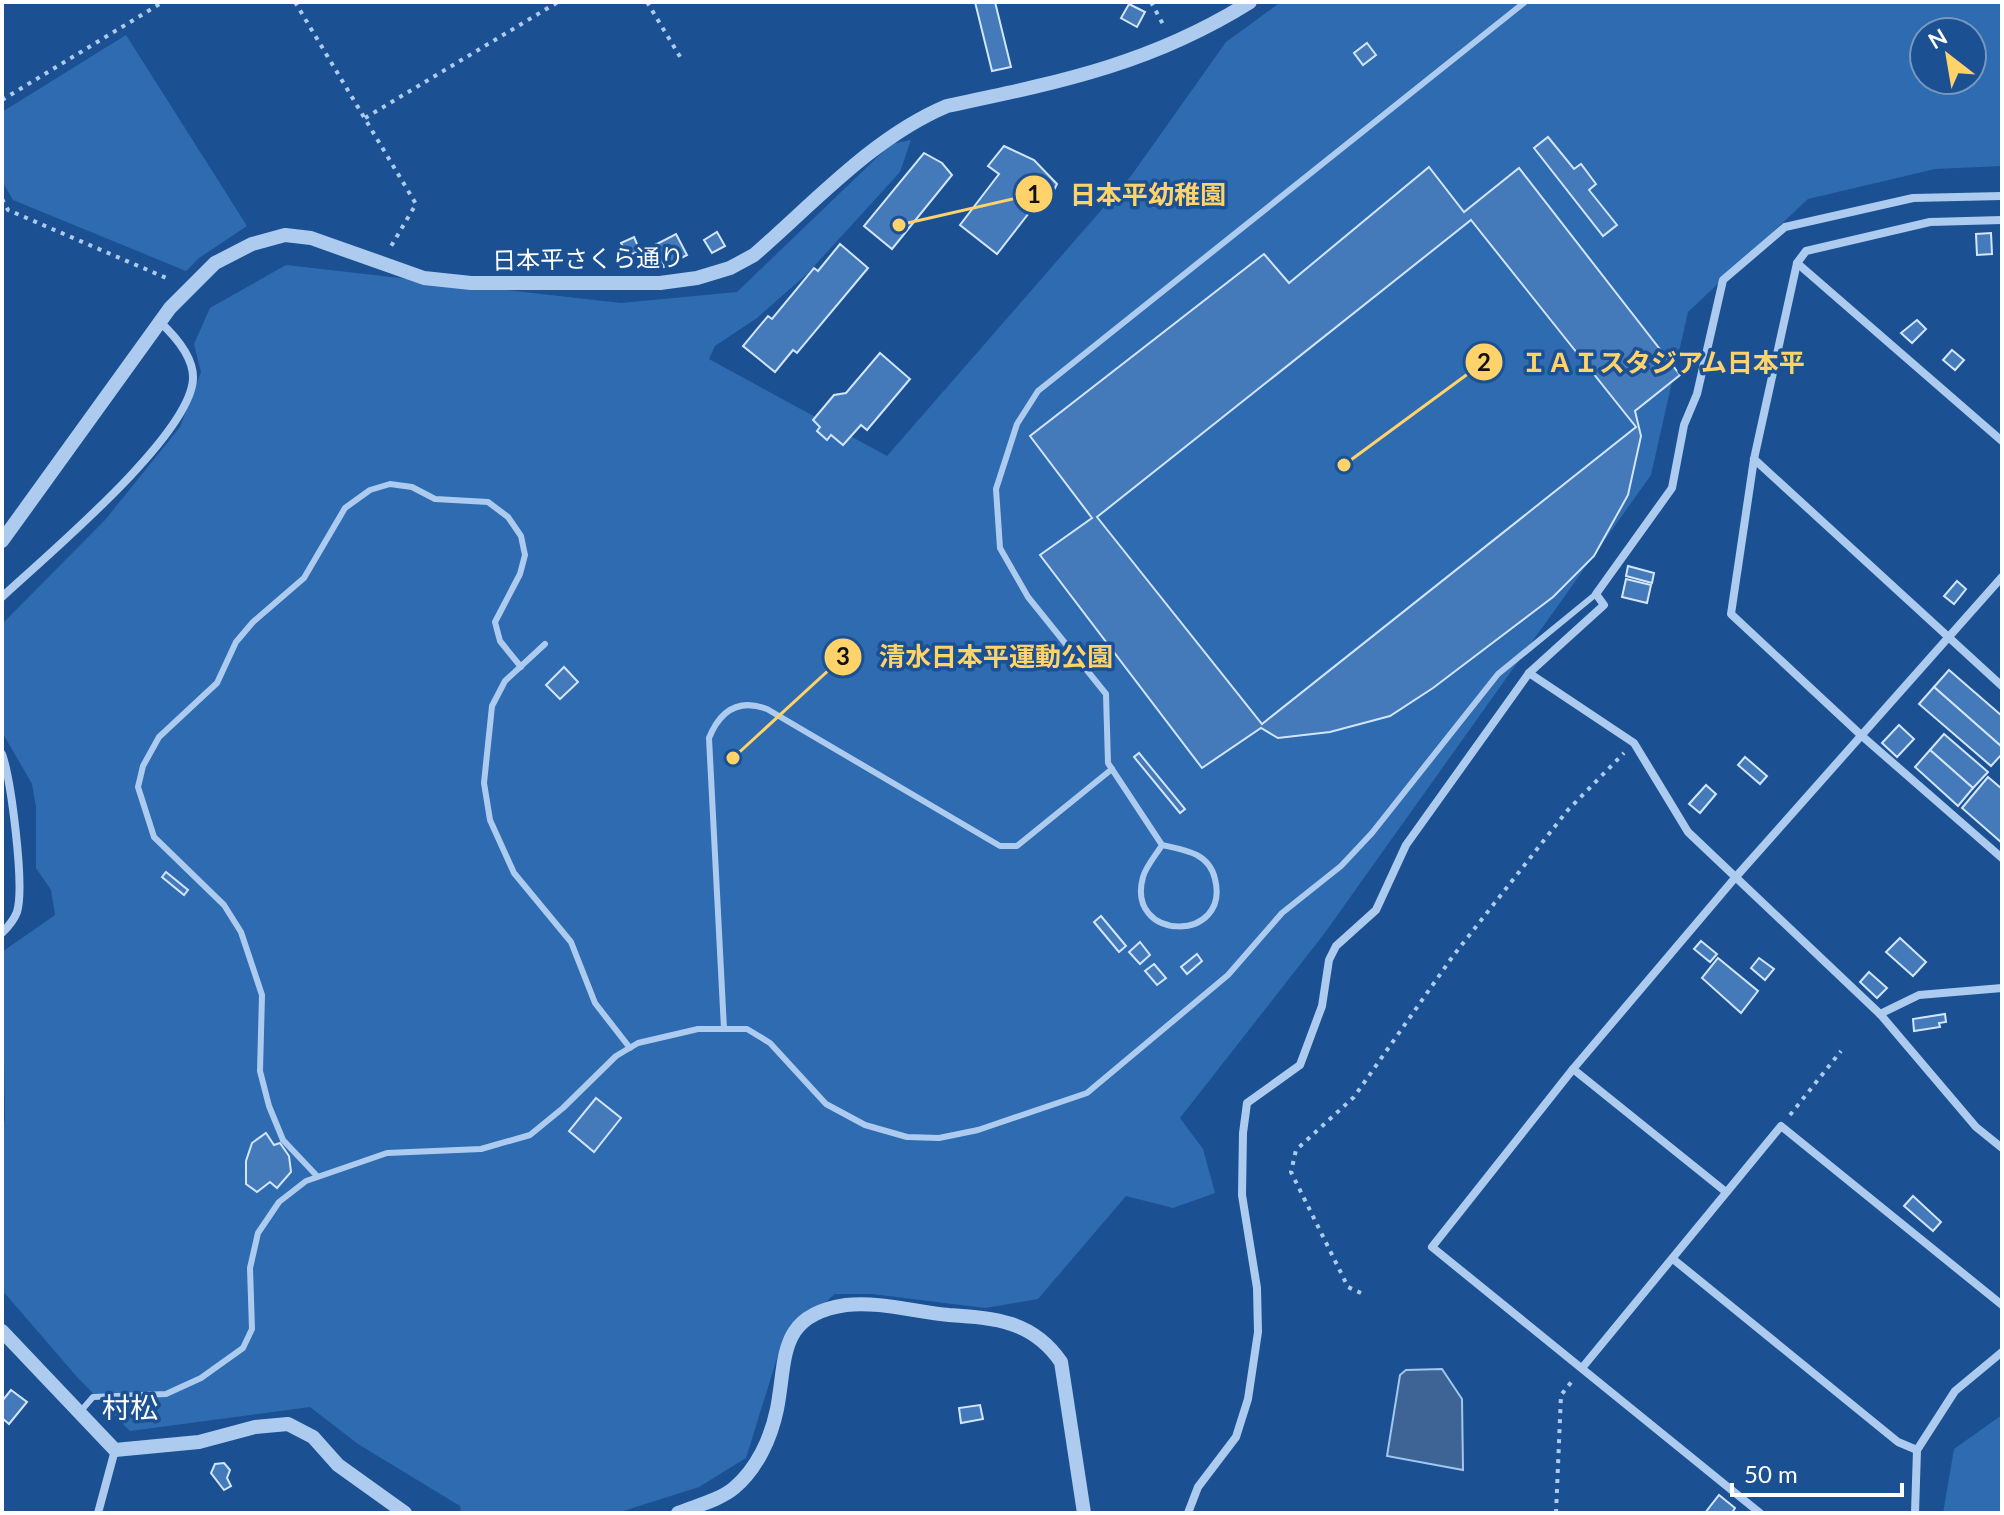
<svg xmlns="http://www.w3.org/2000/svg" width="2004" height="1515" font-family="Lato,'Noto Sans JP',sans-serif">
<rect width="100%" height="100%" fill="#1b5193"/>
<g fill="#2e6bb1" fill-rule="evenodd">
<path d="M 1281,2 L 2002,2 L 2002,166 L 1935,169 L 1808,199 L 1688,312 L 1675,369 L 1680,375 L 1672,382 L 1651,475 L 1324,934 L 1180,1118 L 1203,1149 L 1215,1193 L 1173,1208 L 1126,1196 L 1038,1299 L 985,1308 L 872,1294 L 835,1294 L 783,1339 L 746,1458 L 699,1487 L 617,1513 L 461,1513 L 460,1506 L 358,1444 L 310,1407 L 130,1431 L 77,1377 L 2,1290 L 2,1124 L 5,1121 L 2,952 L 55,915 L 51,890 L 36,868 L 36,807 L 32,784 L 2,732 L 2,624 L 105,520 L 180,427 L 201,372 L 194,344 L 210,308 L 286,265 L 621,303 L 737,292 L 891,144 L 911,140 L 900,172 L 807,274 L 757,318 L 715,346 L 709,359 L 887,456 L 1131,176 L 1226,42 ZM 1924,32 L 1972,32 L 1972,80 L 1924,80 Z"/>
<path d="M 126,35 L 247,226 L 199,258 L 186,271 L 13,200 L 2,181 L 2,112 Z"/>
<path d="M 2002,1415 L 2002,1513 L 1943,1513 L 1954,1449 Z"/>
</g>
<path fill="#3d6494" stroke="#a0c6f1" stroke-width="2" d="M 1442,1369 L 1462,1399 L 1463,1470 L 1387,1456 L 1400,1375 L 1406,1370 Z"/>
<g fill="#447aba" stroke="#d3e5fb" stroke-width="2" fill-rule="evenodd">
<path d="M 975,2 L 995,2 L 1011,67 L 992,71 Z"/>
<path d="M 1129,4 L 1145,12 L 1137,27 L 1121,18 Z"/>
<path d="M 1367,43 L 1376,55 L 1363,65 L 1354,53 Z"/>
<path d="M 1548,137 L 1574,169 L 1581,164 L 1596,184 L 1589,190 L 1617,225 L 1603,236 L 1534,148 Z"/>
<path d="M 1004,146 L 1034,160 L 1057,184 L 1049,200 L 1046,197 L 1039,206 L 1036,204 L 997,254 L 960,225 L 999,174 L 988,166 Z"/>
<path d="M 924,153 L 942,163 L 952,175 L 892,249 L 864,226 Z"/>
<path d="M 1429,167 L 1464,212 L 1519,168 L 1680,375 L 1635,411 L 1641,436 L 1628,495 L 1594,556 L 1553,597 L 1433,688 L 1390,716 L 1330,732 L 1278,738 L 1261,728 L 1202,768 L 1040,555 L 1092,518 L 1030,436 L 1264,254 L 1289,283 ZM 1471,220 L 1636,427 L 1262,724 L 1097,517 Z"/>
<path d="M 717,232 L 725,246 L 712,253 L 704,240 Z"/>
<path d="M 1991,233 L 1992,254 L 1977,255 L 1976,234 Z"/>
<path d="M 676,234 L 687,255 L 664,267 L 653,246 Z"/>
<path d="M 634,237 L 640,251 L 627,256 L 621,243 Z"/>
<path d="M 840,244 L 868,268 L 797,353 L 793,350 L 775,372 L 743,346 L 768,316 L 772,319 L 814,268 L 818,271 Z"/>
<path d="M 1917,320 L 1926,329 L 1912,343 L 1901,333 Z"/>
<path d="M 1952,350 L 1964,360 L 1955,370 L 1943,360 Z"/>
<path d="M 880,353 L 910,379 L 867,430 L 861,425 L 843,445 L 831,435 L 827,440 L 817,431 L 820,427 L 813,420 L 834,395 L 846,393 Z"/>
<path d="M 1628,566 L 1654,573 L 1652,583 L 1626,576 Z"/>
<path d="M 1626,579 L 1651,585 L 1647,603 L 1622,597 Z"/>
<path d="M 1957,581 L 1966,589 L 1954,604 L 1944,596 Z"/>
<path d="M 564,667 L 578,682 L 560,699 L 546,685 Z"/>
<path d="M 1949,670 L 2002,716 L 2002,747 L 1934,687 Z"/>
<path d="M 1934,687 L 2002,747 L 2002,754 L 1991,766 L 1919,704 Z"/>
<path d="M 1899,725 L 1914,739 L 1897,757 L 1882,743 Z"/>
<path d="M 1944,734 L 1988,772 L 1973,788 L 1930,750 Z"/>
<path d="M 1930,750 L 1973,788 L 1958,806 L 1915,767 Z"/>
<path d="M 1139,753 L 1185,809 L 1180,813 L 1134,757 Z"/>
<path d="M 1745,757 L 1767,776 L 1760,784 L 1738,765 Z"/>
<path d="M 1988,777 L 2002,789 L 2002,843 L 1962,808 Z"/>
<path d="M 1706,785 L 1716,794 L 1700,813 L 1689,804 Z"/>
<path d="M 166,872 L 188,890 L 184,895 L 162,877 Z"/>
<path d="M 1101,916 L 1126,946 L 1119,952 L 1094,922 Z"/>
<path d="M 1900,938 L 1926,962 L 1913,976 L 1886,952 Z"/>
<path d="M 1701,941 L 1717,954 L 1710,962 L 1694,949 Z"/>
<path d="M 1140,942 L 1150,955 L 1140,964 L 1129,952 Z"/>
<path d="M 1197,954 L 1202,961 L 1187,974 L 1181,967 Z"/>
<path d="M 1718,958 L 1758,991 L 1741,1013 L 1702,978 Z"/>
<path d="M 1759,958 L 1774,969 L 1765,980 L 1751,968 Z"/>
<path d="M 1154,964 L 1166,978 L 1157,985 L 1145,971 Z"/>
<path d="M 1869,972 L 1887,988 L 1877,998 L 1860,982 Z"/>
<path d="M 1945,1014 L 1946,1022 L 1939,1023 L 1940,1027 L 1914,1031 L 1913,1019 Z"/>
<path d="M 596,1098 L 621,1118 L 594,1152 L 569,1131 Z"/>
<path d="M 266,1133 L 274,1145 L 280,1143 L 289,1156 L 291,1172 L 277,1188 L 270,1182 L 257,1192 L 246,1184 L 246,1161 L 252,1143 Z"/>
<path d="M 1913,1196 L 1941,1222 L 1933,1231 L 1904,1206 Z"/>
<path d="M 11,1390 L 27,1402 L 9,1424 L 2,1418 L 2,1401 Z"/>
<path d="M 980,1405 L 983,1419 L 961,1423 L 959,1408 Z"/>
<path d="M 224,1463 L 230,1470 L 227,1478 L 231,1486 L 224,1490 L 211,1473 L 215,1464 Z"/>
<path d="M 1719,1495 L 1735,1508 L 1732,1513 L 1705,1513 Z"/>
</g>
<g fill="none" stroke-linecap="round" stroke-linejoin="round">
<g stroke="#adcbef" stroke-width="4" stroke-dasharray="4 6" stroke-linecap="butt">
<path d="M 295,2 L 416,204 L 390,248"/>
<path d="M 647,2 L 682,60"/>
<path d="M 1151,2 L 1165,28"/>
<path d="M 2,100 L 163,2"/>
<path d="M 365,118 L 558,2"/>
<path d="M 2,199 L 8,210 L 171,280"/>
<path d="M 1790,1115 L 1841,1051"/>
<path d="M 1361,1293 L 1348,1287 L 1291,1172 L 1296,1150 L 1354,1097 L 1453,956 L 1567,811 L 1624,753"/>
<path d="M 1556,1513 L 1561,1395 L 1573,1380"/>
</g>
<g stroke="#adcbef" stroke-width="6">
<path d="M 545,644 L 505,681 L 492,706 L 484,783 L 490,820 L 514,873 L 571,942 L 595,1003 L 630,1048"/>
<path d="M 1162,845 C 1156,855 1146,866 1143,877 C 1125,942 1231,943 1215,879 C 1209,853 1185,850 1162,845 L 1108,763 L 1106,694 L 1028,597 L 1000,548 L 996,489 L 1017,424 L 1038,391 L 1525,2"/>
<path d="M 724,1029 L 709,738 C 720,711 738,698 767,709 L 1000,846 L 1017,846 L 1112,769"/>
<path d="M 317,1176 L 283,1140 L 269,1106 L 260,1071 L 262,995 L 241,932 L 224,905 L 154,837 L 138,787 L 143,766 L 159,737 L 217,683 L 236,642 L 253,622 L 304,578 L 345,508 L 370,490 L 390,484 L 412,487 L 435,499 L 488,502 L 508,517 L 521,536 L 525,555 L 520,574 L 495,622 L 500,641 L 521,667"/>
<path d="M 80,1412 L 93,1397 L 166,1394 L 201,1378 L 243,1348 L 252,1329 L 250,1268 L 258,1233 L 279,1202 L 306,1181 L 387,1153 L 481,1149 L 530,1135 L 563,1108 L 616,1056 L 638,1043 L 698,1029 L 747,1029 L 770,1043 L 826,1104 L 865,1125 L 907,1137 L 939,1138 L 978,1130 L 1087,1093 L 1228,975 L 1282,913 L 1341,866 L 1372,833 L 1498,674 L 1596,594"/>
</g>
<g stroke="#adcbef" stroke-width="8">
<path d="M 2002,220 L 1930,222 L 1806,251 L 1797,263 L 1754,459 L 1731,614 L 1862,736 L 2002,858"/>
<path d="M 1797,263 L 2002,441"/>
<path d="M 1754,459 L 2002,686"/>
<path d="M 2,597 C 46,556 190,436 193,379 C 194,357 175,336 160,322"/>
<path d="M 1529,673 L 1634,743 L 1688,832 L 1880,1014 L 1976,1127 L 2002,1148"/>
<path d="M 2,754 C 11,780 25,886 17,912 C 14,920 8,927 2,933"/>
<path d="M 1880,1014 L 1919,995 L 2002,988"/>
<path d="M 1573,1069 L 1726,1192"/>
<path d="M 1673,1259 L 1898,1442 L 1917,1450"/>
<path d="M 1582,1368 L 1781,1126 L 2002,1305"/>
<path d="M 98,1513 L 115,1450"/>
<path d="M 1188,1513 L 1198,1487 L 1236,1437 L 1248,1399 L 1258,1332 L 1257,1288 L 1242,1195 L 1243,1133 L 1247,1103 L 1300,1065 L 1322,1006 L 1329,960 L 1336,946 L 1376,910 L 1406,845 L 1529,673 L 1604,605 L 1596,594 L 1672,488 L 1684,425 L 1697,394 L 1723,280 L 1785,227 L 1913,198 L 2002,196"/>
<path d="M 1760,1513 L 1432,1247 L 1573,1069 L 1734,879 L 2002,577"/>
<path d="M 1915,1513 L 1917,1450 L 1955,1391 L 2002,1352"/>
</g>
<g stroke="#adcbef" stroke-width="14">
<path d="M 2,541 L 170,308 L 215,263 L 252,244 L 285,235 L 311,238 L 424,278 L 471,283 L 660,283 L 697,278 L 730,268 L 754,255 C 814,203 873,137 947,106 C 1060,82 1151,64 1250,2"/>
<path d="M 2,1331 L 115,1450 L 199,1442 L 255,1427 L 288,1424 L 313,1437 L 338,1465 L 405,1513"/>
<path d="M 678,1513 C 695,1506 720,1500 734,1488 C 757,1469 771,1438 777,1409 C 787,1358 777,1315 846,1305 C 878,1301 916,1312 949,1315 C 996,1318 1033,1321 1061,1362 L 1084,1513"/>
</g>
</g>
<g text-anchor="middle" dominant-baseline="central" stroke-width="7" stroke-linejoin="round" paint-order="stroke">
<g font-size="24" fill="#fff" stroke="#1b5193">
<text transform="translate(588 258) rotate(-1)">日本平さくら通り</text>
</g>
<g font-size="28" fill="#fff" stroke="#1b5193">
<text x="130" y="1407">村松</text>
</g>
</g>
<path fill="none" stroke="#ffd26a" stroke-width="3" d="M899 225L1034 194M1344 465L1484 362M733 758L843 657"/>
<g fill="#ffd26a" stroke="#1b5193" stroke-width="3">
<circle cx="899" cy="225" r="8"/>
<circle cx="1344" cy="465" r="8"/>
<circle cx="733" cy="758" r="8"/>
<circle cx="1034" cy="194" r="20"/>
<circle cx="1484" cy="362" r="20"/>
<circle cx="843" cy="657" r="20"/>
</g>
<g font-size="24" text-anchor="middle" font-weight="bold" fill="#111">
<text x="1034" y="203">1</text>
<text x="1484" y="371">2</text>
<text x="843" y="665">3</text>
</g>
<g font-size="26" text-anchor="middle" font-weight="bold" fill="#ffd26a" stroke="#1b5193" stroke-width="7" stroke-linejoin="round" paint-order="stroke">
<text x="1148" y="204">日本平幼稚園</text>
<text x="1663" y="372">ＩＡＩスタジアム日本平</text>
<text x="996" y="666">清水日本平運動公園</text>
</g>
<rect width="2004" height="1515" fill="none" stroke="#ffffff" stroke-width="8"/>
<g transform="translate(1948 56) rotate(329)"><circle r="38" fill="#1b5193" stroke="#7697be" stroke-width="2"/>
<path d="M0-6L14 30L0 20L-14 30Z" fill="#ffd26a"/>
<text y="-12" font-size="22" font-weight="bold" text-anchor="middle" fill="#ffffff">N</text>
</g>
<path d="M1732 1483v12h170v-12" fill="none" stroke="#ffffff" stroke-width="4"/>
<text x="1744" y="1483" font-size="24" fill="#ffffff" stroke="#1b5193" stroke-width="6" paint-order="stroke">50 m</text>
</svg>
